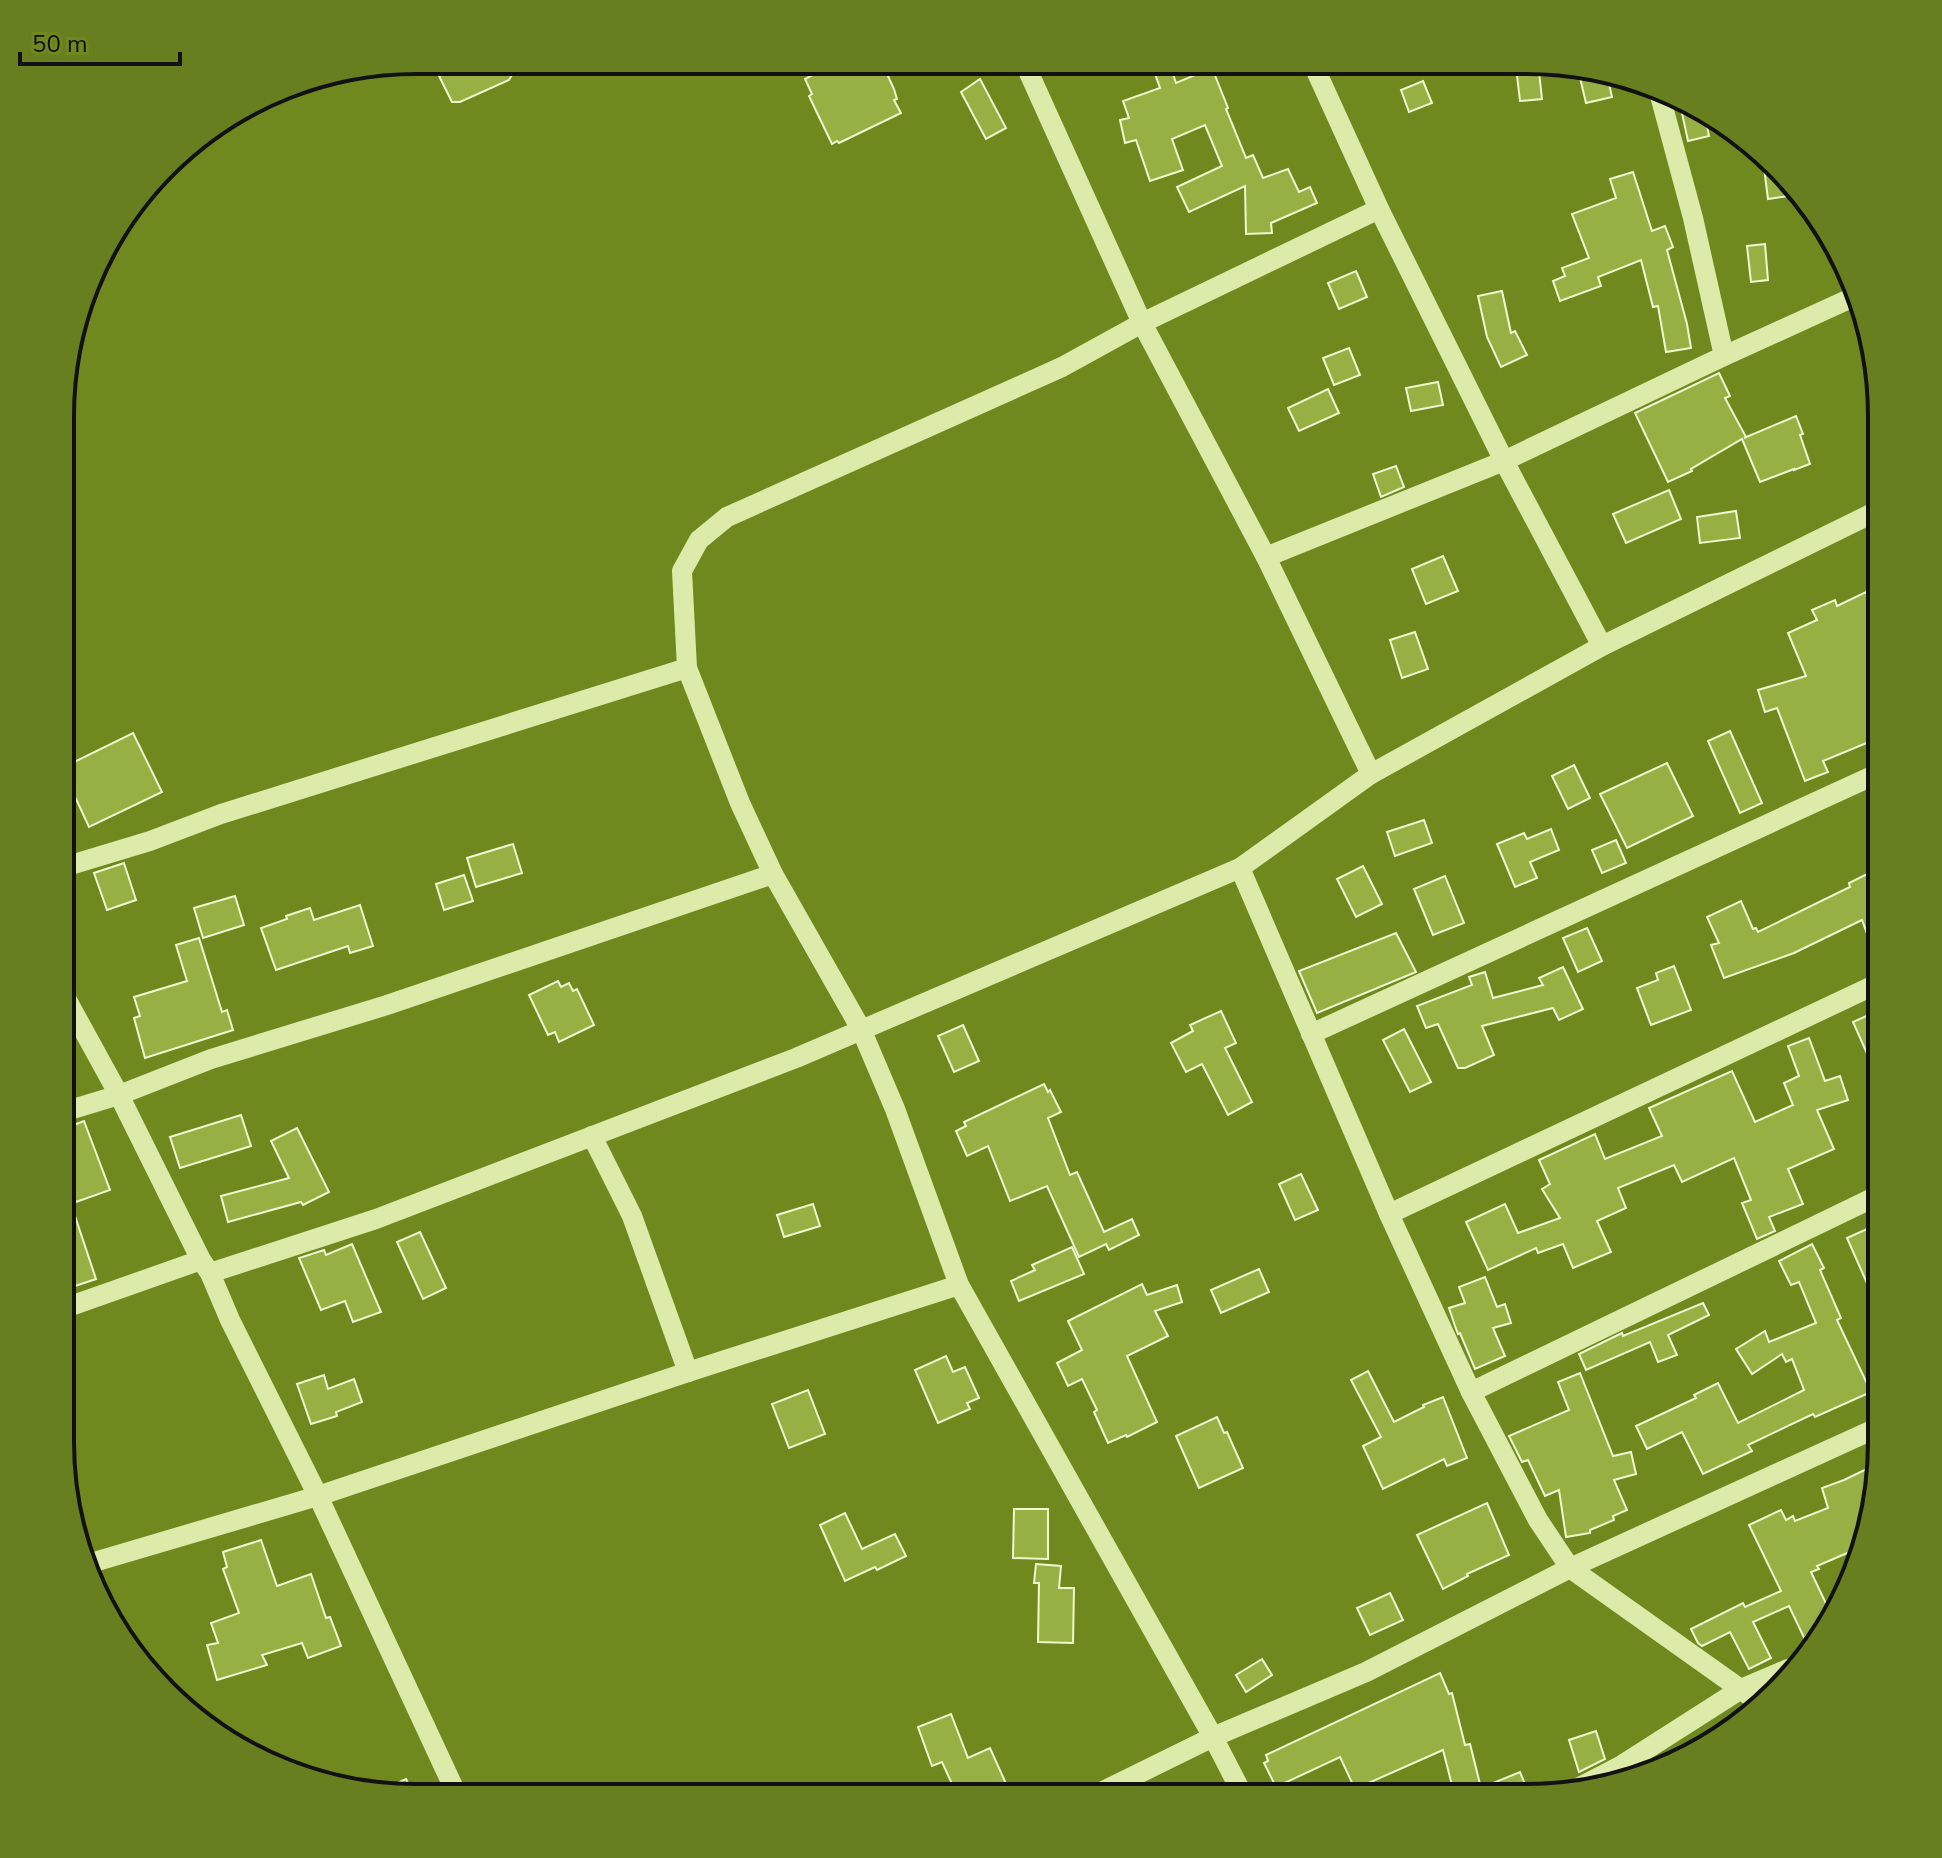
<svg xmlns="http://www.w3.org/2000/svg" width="1942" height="1858" font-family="'Nunito Sans',sans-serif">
<rect width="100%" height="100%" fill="#6f891f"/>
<g fill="#96b044" stroke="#eff8cf" stroke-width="2">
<path d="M 477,60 L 521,60 L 509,80 L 460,102 L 452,102 L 439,76 Z"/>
<path d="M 826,61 L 881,61 L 894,89 L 897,99 L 894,100 L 901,113 L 839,143 L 837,141 L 832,144 L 809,96 L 812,94 L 805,79 L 828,67 Z"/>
<path d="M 1170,65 L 1176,83 L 1212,68 L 1228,108 L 1226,109 L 1246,158 L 1253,155 L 1263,178 L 1288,169 L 1299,192 L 1310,187 L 1317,203 L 1271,223 L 1272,233 L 1246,234 L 1245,186 L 1189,212 L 1177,187 L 1222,166 L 1205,125 L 1172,139 L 1183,170 L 1150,181 L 1136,140 L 1125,143 L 1120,120 L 1129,118 L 1123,101 L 1160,88 L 1154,71 Z"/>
<path d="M 1577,65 L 1607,75 L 1612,97 L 1586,103 Z"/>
<path d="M 1539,72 L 1542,99 L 1520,101 L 1517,75 Z"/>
<path d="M 980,79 L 1006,128 L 986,139 L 961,92 Z"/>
<path d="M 1423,81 L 1432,103 L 1409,112 L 1401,90 Z"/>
<path d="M 1679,99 L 1703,107 L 1709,136 L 1688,141 Z"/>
<path d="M 1763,160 L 1790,183 L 1803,194 L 1768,199 Z"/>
<path d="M 1633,172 L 1652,231 L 1665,226 L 1673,247 L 1667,250 L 1687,324 L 1691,348 L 1666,352 L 1658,306 L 1653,307 L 1641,260 L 1598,277 L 1601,286 L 1560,301 L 1553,281 L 1565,276 L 1562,268 L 1589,258 L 1572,214 L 1616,198 L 1610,179 Z"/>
<path d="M 1765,244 L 1768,280 L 1751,282 L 1747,246 Z"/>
<path d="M 1356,271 L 1367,297 L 1339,309 L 1328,283 Z"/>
<path d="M 1502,291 L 1511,333 L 1515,331 L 1527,355 L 1501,367 L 1487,337 L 1478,296 Z"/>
<path d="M 1349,348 L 1360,375 L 1334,385 L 1323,358 Z"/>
<path d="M 1719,373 L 1730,396 L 1725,398 L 1746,437 L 1744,438 L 1796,416 L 1803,434 L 1800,435 L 1810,464 L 1794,470 L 1794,469 L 1760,482 L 1742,439 L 1691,469 L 1692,471 L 1668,482 L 1635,413 Z"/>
<path d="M 1438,382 L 1443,405 L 1411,411 L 1406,388 Z"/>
<path d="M 1328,389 L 1339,413 L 1299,431 L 1288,408 Z"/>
<path d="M 1396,466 L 1404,487 L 1381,497 L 1373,474 Z"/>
<path d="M 1669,490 L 1681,519 L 1626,543 L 1613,514 Z"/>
<path d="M 1736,511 L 1740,538 L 1700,543 L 1697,517 Z"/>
<path d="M 1443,556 L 1458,591 L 1426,604 L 1412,569 Z"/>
<path d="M 1866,592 L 1881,623 L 1881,657 L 1867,664 L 1881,700 L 1881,737 L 1823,761 L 1828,772 L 1805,781 L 1777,708 L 1765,712 L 1758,690 L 1806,676 L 1788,633 L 1817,620 L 1812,610 L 1835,600 L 1837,606 Z"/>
<path d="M 1415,632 L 1428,669 L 1402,678 L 1390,640 Z"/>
<path d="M 1730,731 L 1762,803 L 1740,813 L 1708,741 Z"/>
<path d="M 133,733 L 162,792 L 89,827 L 64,773 L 64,767 Z"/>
<path d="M 1667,763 L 1693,816 L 1627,848 L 1600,794 Z"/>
<path d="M 1574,765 L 1590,798 L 1568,809 L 1552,776 Z"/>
<path d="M 1424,820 L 1432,843 L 1395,856 L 1387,832 Z"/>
<path d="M 1551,829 L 1559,850 L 1530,862 L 1537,878 L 1515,887 L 1497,844 L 1524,833 L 1527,839 Z"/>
<path d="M 1616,840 L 1626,863 L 1602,873 L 1592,850 Z"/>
<path d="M 513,844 L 522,873 L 476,887 L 467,858 Z"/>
<path d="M 124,863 L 136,900 L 107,910 L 94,873 Z"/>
<path d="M 1363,866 L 1382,904 L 1356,917 L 1337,879 Z"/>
<path d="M 1881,867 L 1881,967 L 1879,967 L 1862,920 L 1794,953 L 1724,978 L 1711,945 L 1719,943 L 1707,917 L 1741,901 L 1753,929 L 1756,928 L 1758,932 L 1850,887 L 1849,883 Z"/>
<path d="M 464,875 L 473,901 L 444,910 L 436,884 Z"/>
<path d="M 1445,876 L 1464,923 L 1433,935 L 1414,889 Z"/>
<path d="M 235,896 L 244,925 L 203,938 L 194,908 Z"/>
<path d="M 360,905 L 373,946 L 350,953 L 348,946 L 276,970 L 261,928 L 287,919 L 286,916 L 310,908 L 314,920 Z"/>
<path d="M 1587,928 L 1602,961 L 1578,972 L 1563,938 Z"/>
<path d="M 1396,933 L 1416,972 L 1317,1013 L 1299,971 Z"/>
<path d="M 199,938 L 222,1012 L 227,1010 L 233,1030 L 145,1058 L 134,1018 L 140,1016 L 134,997 L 187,981 L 176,945 Z"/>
<path d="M 1674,966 L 1691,1010 L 1651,1025 L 1637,988 L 1658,980 L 1656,973 Z"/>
<path d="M 1563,967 L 1583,1009 L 1559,1020 L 1553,1008 L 1482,1026 L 1494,1055 L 1465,1068 L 1458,1068 L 1438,1024 L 1426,1028 L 1417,1006 L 1472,985 L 1469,977 L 1485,972 L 1493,998 L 1543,985 L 1539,978 Z"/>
<path d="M 558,981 L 561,987 L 569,983 L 573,991 L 577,989 L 594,1025 L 559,1042 L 555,1032 L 548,1035 L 529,995 Z"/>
<path d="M 1221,1011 L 1236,1043 L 1225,1048 L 1252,1102 L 1228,1115 L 1202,1064 L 1186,1072 L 1171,1043 L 1193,1031 L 1190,1025 Z"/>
<path d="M 1873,1013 L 1881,1031 L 1881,1085 L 1853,1022 Z"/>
<path d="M 963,1025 L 979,1061 L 954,1072 L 938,1036 Z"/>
<path d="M 1404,1029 L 1431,1082 L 1410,1092 L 1383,1040 Z"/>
<path d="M 1809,1038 L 1825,1081 L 1840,1076 L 1848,1100 L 1817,1110 L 1834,1149 L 1788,1169 L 1803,1204 L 1769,1217 L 1775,1231 L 1757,1239 L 1742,1203 L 1751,1200 L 1734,1158 L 1682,1182 L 1674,1165 L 1618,1188 L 1626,1208 L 1597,1221 L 1611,1252 L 1573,1268 L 1563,1244 L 1538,1253 L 1536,1248 L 1488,1270 L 1466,1222 L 1505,1204 L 1518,1233 L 1560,1218 L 1542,1189 L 1550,1184 L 1539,1160 L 1595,1134 L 1605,1159 L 1662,1136 L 1649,1108 L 1732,1071 L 1755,1122 L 1793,1105 L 1784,1083 L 1799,1076 L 1788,1046 Z"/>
<path d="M 1044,1084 L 1048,1092 L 1050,1090 L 1061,1112 L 1048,1118 L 1070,1175 L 1077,1172 L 1104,1232 L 1132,1219 L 1139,1235 L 1109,1250 L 1106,1244 L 1079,1257 L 1047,1186 L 1010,1201 L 988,1146 L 967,1156 L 956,1131 L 966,1126 L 964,1122 Z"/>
<path d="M 241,1115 L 251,1146 L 180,1168 L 170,1137 Z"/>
<path d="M 84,1121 L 110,1190 L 76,1202 L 62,1164 L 63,1129 Z"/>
<path d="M 297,1128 L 329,1192 L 303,1205 L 301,1202 L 228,1222 L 221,1196 L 289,1178 L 271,1141 Z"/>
<path d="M 1301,1174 L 1318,1210 L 1295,1220 L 1279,1184 Z"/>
<path d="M 65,1186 L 96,1279 L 69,1288 L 62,1268 L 62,1187 Z"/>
<path d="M 813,1204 L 820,1226 L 784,1237 L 777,1215 Z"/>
<path d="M 1869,1228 L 1881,1254 L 1881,1315 L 1847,1238 Z"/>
<path d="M 420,1232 L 446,1288 L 423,1299 L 397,1242 Z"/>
<path d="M 352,1244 L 381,1312 L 353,1322 L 345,1301 L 321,1310 L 299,1258 L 324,1250 L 326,1255 Z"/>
<path d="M 1812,1244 L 1824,1268 L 1820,1270 L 1841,1318 L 1837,1320 L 1871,1392 L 1815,1417 L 1813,1414 L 1748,1445 L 1752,1451 L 1703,1474 L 1682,1432 L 1647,1449 L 1636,1426 L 1696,1398 L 1694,1395 L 1718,1383 L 1738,1423 L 1804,1390 L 1792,1359 L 1786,1362 L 1782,1354 L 1752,1374 L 1736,1349 L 1765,1331 L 1769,1342 L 1816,1323 L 1799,1282 L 1791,1285 L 1779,1261 Z"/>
<path d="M 1072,1247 L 1084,1274 L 1019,1301 L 1011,1281 L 1035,1270 L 1032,1265 Z"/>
<path d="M 1259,1269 L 1269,1292 L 1221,1313 L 1211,1290 Z"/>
<path d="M 1485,1277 L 1497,1307 L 1505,1304 L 1511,1323 L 1493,1328 L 1505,1356 L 1475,1369 L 1460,1333 L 1458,1334 L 1455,1326 L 1449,1308 L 1465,1303 L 1459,1287 Z"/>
<path d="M 1142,1284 L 1147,1295 L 1177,1285 L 1182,1302 L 1155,1311 L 1168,1336 L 1127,1356 L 1157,1422 L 1127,1437 L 1126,1435 L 1108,1443 L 1094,1412 L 1097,1410 L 1082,1379 L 1068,1386 L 1057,1363 L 1082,1350 L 1068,1321 Z"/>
<path d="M 1703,1303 L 1709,1315 L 1668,1335 L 1677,1355 L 1658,1362 L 1650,1342 L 1586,1370 L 1579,1354 L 1622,1333 L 1623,1336 Z"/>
<path d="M 946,1356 L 953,1372 L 965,1367 L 979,1398 L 967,1403 L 970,1409 L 938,1423 L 915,1370 Z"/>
<path d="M 1368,1371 L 1394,1422 L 1424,1407 L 1423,1405 L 1443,1397 L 1467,1458 L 1447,1466 L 1444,1459 L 1383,1489 L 1363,1446 L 1381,1437 L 1351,1380 Z"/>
<path d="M 1580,1373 L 1613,1456 L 1631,1452 L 1636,1474 L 1614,1480 L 1627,1510 L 1613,1516 L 1614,1520 L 1590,1530 L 1590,1533 L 1566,1537 L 1559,1490 L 1545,1496 L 1528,1460 L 1522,1462 L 1509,1436 L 1569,1410 L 1558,1382 Z"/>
<path d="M 324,1375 L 328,1389 L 354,1379 L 362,1402 L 336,1412 L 337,1416 L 311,1424 L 297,1384 Z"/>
<path d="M 808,1390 L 825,1434 L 789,1448 L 772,1404 Z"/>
<path d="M 1217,1417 L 1224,1433 L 1227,1432 L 1243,1468 L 1199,1488 L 1176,1436 Z"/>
<path d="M 1881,1462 L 1859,1548 L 1817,1566 L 1819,1569 L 1811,1572 L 1832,1616 L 1808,1646 L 1789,1606 L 1753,1622 L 1771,1658 L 1749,1669 L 1730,1632 L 1702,1646 L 1698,1643 L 1691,1629 L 1743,1603 L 1745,1607 L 1781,1591 L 1749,1525 L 1781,1510 L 1786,1520 L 1793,1516 L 1795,1521 L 1828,1508 L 1822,1488 L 1844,1480 Z"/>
<path d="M 1487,1503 L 1509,1555 L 1467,1574 L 1468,1576 L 1443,1589 L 1417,1535 Z"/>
<path d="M 1014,1509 L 1048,1509 L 1048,1559 L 1013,1558 Z"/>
<path d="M 845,1513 L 862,1549 L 895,1534 L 906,1556 L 877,1570 L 875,1567 L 845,1581 L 820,1525 Z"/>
<path d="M 261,1540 L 277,1586 L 311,1574 L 326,1618 L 330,1617 L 341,1646 L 308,1658 L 302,1643 L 262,1655 L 267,1665 L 217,1680 L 207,1645 L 218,1643 L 211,1623 L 239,1613 L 223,1569 L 227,1567 L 223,1552 Z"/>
<path d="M 1036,1564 L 1061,1566 L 1059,1588 L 1074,1588 L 1073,1643 L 1038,1642 L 1039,1583 L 1034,1583 Z"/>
<path d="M 1390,1593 L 1403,1620 L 1370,1635 L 1357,1608 Z"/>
<path d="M 1262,1659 L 1272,1675 L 1246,1692 L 1236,1675 Z"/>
<path d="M 1440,1673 L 1449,1694 L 1452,1693 L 1465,1745 L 1470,1744 L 1481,1788 L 1520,1772 L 1527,1789 L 1507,1797 L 1455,1797 L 1443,1750 L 1355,1789 L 1340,1757 L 1276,1787 L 1264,1763 L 1268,1761 L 1266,1755 Z"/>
<path d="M 951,1714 L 968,1758 L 990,1748 L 1012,1797 L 958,1797 L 942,1762 L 932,1766 L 918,1727 Z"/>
<path d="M 1596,1731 L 1605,1759 L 1579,1772 L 1569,1740 Z"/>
<path d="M 406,1779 L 415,1797 L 393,1797 L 376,1793 Z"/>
</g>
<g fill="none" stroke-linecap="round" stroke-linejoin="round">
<g stroke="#dcebaa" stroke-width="20">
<path d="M 1024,62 L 1142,323 L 1266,557 L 1371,774"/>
<path d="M 1312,62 L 1379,209 L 1504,461 L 1602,646"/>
<path d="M 1659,92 L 1693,218 L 1724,356"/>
<path d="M 1266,557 L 1504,461 L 1724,356 L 1858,295"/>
<path d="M 64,867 L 150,841 L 221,814 L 687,668"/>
<path d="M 1240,868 L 1389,1214 L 1471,1392 L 1538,1520 L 1570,1568 L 1760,1703"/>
<path d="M 63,993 L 119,1095 L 201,1260 L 210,1273 L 230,1320 L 318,1496 L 458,1797"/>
<path d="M 1311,1034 L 1881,772"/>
<path d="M 63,1112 L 119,1095 L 211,1059 L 387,1005 L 773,874"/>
<path d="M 592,1136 L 632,1216 L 688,1372"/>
<path d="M 1389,1214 L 1881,982"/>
<path d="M 210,1273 L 376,1219 L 796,1058 L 1240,868 L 1371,774 L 1602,646 L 1881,509"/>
<path d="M 62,1309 L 201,1260"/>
<path d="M 1471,1392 L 1881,1194"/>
<path d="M 84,1565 L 318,1496 L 688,1372 L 959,1285"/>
<path d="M 1570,1792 L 1622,1765 L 1741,1689 L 1788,1669"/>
<path d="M 1091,1797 L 1213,1737 L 1366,1672 L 1570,1568 L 1881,1426"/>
<path d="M 1244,1797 L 1213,1737 L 959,1285 L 895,1109 L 861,1029 L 773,874 L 740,803 L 687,668 L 682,571 L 699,540 L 727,517 L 1062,367 L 1142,323 L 1379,209"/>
</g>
</g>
<path d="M0 0H1942V1858H0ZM416 74H1526A342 342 0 0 1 1868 416V1442A342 342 0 0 1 1526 1784H416A342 342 0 0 1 74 1442V416A342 342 0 0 1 416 74Z" fill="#677f1e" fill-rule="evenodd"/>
<path fill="none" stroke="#111" stroke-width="4" d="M416 74H1526A342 342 0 0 1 1868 416V1442A342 342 0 0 1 1526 1784H416A342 342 0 0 1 74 1442V416A342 342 0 0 1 416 74Z"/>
<path d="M20 52v12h160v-12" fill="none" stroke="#111111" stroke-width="4"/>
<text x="32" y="52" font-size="24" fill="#111111" stroke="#6f891f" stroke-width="6" paint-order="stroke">50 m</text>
</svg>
